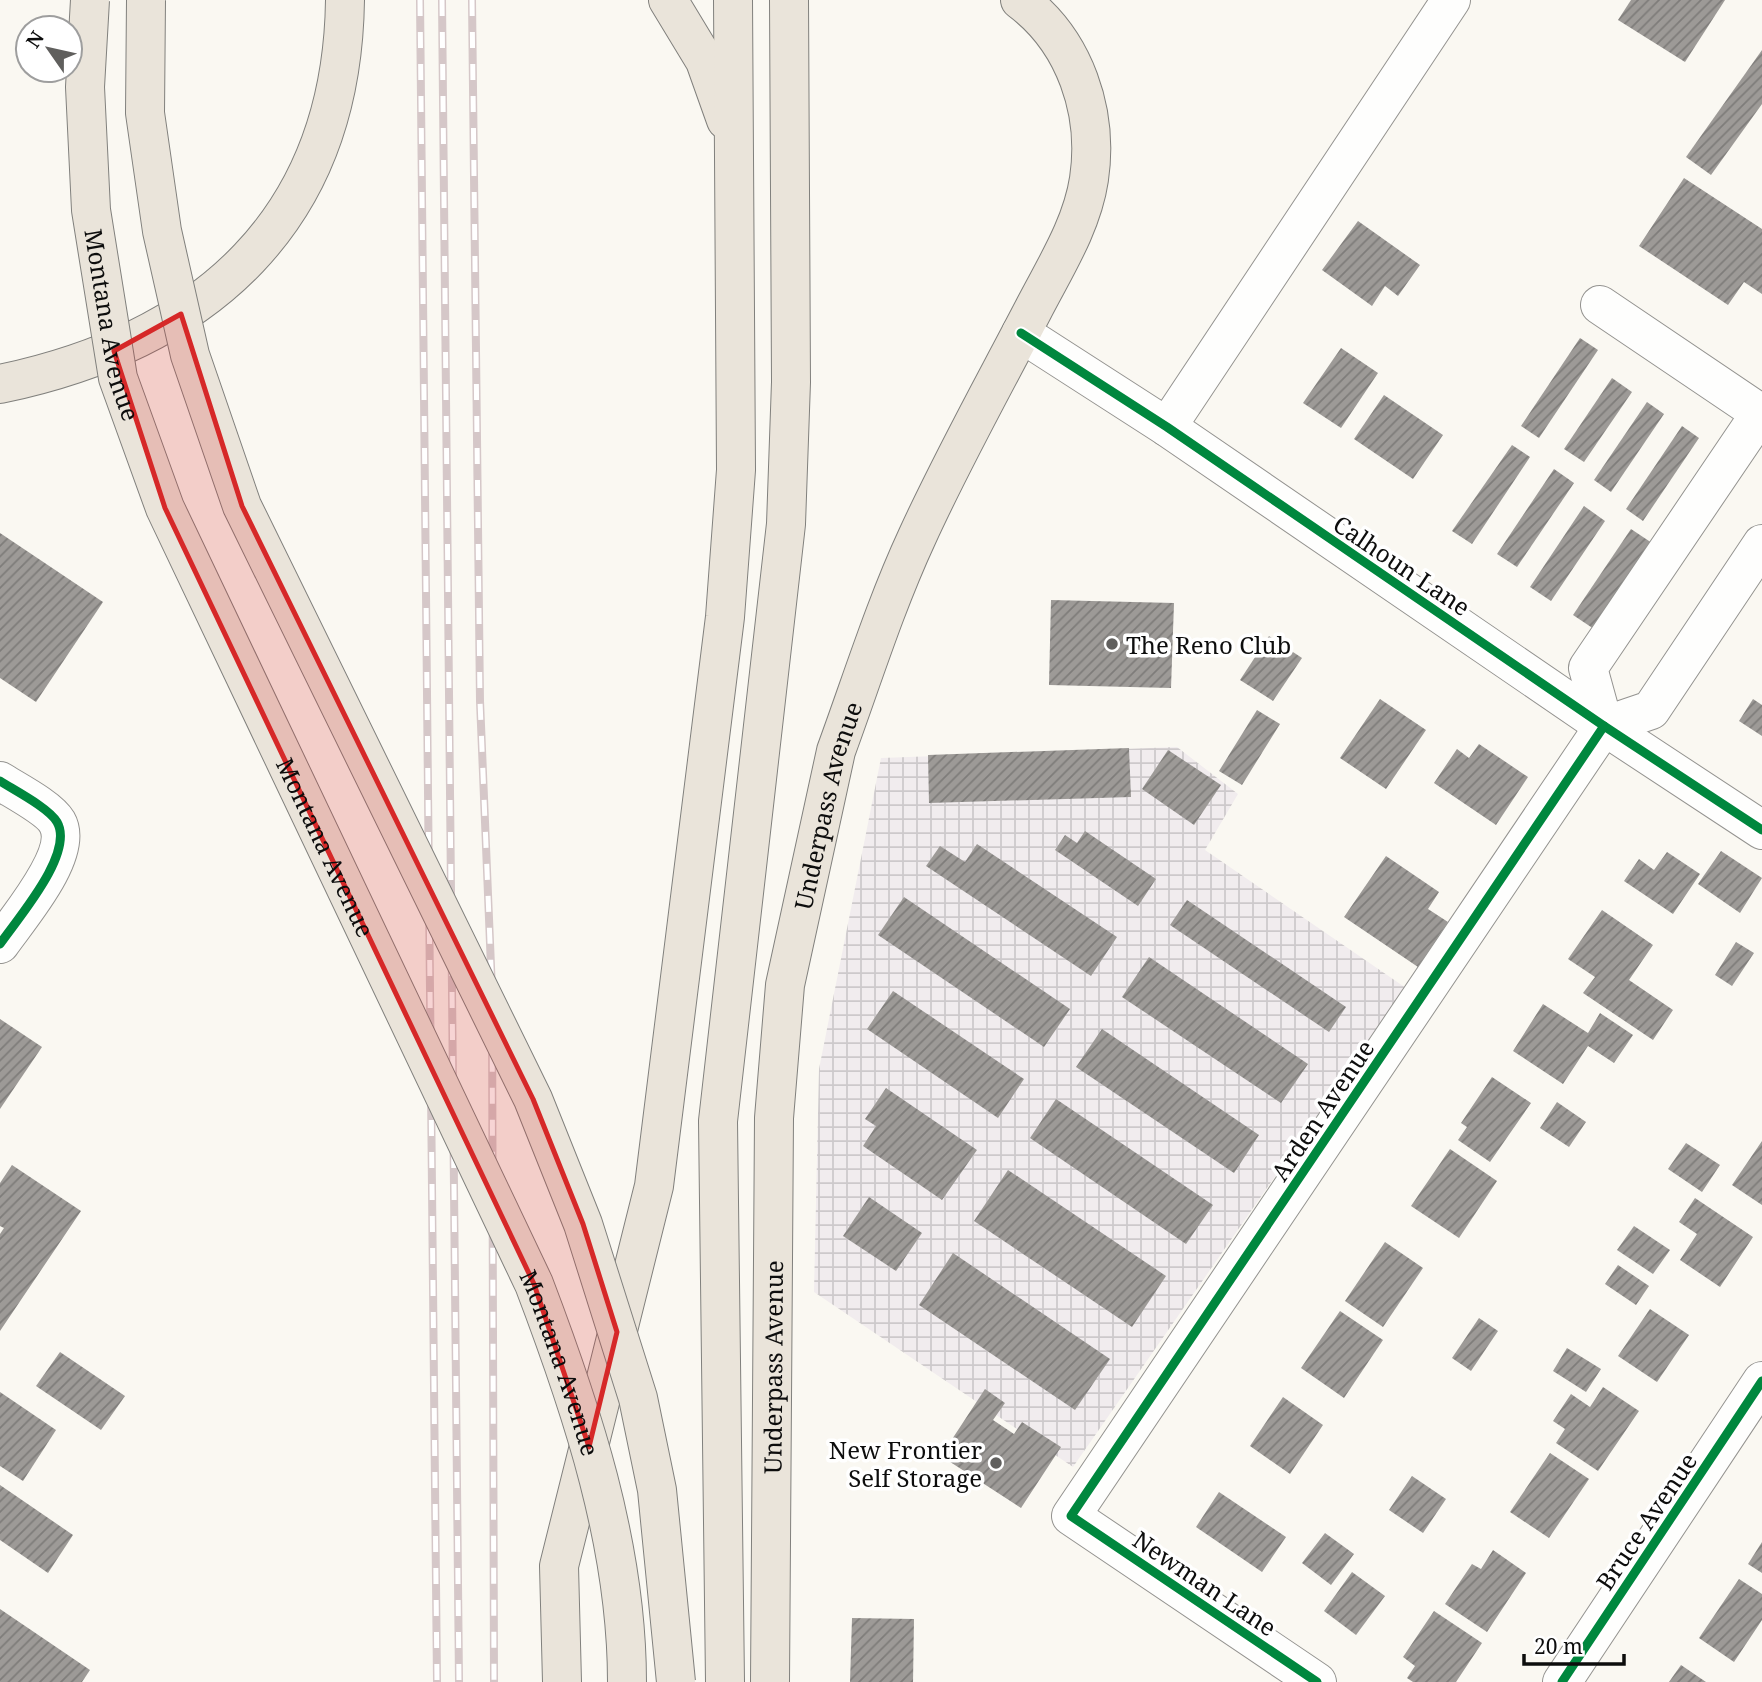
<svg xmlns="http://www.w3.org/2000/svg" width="1762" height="1682" font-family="'Noto Serif',serif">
<defs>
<pattern id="industrial-grid" width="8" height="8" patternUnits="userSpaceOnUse" patternTransform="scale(1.75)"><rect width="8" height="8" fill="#f1ecee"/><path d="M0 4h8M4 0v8" fill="none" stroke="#cdc9cb"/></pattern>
<pattern id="building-hatch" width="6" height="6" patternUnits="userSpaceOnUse" patternTransform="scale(1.75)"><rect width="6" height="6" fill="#9d9a97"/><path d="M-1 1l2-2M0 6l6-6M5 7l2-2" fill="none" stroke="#7e7c7a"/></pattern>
</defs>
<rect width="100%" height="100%" fill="#faf8f2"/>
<path fill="url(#industrial-grid)" d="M 1177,747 L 1238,794 L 1205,850 L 1406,988 L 1073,1467 L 814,1292 L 819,1069 L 881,758 Z"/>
<g fill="url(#building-hatch)">
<path d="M 1631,0 L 1725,0 L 1685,62 L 1618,20 Z"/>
<path d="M 1762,50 L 1762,104 L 1711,175 L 1686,157 Z"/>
<path d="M 1684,178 L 1762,229 L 1762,294 L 1744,282 L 1728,305 L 1639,246 Z"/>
<path d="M 1358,221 L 1420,265 L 1398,296 L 1385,286 L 1372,306 L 1322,270 Z"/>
<path d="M 1580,338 L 1598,350 L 1539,438 L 1521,426 Z"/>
<path d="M 1341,348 L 1378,373 L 1341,428 L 1303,403 Z"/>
<path d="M 1612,378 L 1632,392 L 1584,462 L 1564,449 Z"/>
<path d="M 1384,395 L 1443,435 L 1413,479 L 1354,439 Z"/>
<path d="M 1647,402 L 1664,414 L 1611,492 L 1594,480 Z"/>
<path d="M 1682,426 L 1699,438 L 1643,521 L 1626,509 Z"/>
<path d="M 1512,445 L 1530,457 L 1472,544 L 1452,531 Z"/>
<path d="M 1554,469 L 1574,483 L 1517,567 L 1497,554 Z"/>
<path d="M 1584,506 L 1605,521 L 1551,601 L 1530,587 Z"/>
<path d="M 1631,529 L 1652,543 L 1594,629 L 1573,615 Z"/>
<path d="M 0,533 L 103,602 L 36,702 L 0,678 Z"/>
<path d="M 1051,600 L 1174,603 L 1171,688 L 1049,685 Z"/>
<path d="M 1269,636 L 1302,658 L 1273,701 L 1240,680 Z"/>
<path d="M 1380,699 L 1426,730 L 1386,789 L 1340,758 Z"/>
<path d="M 1753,699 L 1762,705 L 1762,736 L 1739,721 Z"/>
<path d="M 1257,710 L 1280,724 L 1242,785 L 1219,771 Z"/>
<path d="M 1479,744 L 1528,777 L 1496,825 L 1434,783 L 1457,749 L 1469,758 Z"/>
<path d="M 1129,748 L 1131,797 L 929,803 L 928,755 Z"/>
<path d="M 1168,750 L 1221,785 L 1194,825 L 1142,789 Z"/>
<path d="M 1085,831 L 1156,879 L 1138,906 L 1055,850 L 1065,835 L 1077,843 Z"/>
<path d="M 977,844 L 1117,937 L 1091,976 L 926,866 L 940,846 L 965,862 Z"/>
<path d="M 1721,851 L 1762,878 L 1740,913 L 1698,884 Z"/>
<path d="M 1667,852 L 1700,874 L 1673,914 L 1624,881 L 1639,859 L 1654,870 Z"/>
<path d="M 1386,856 L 1439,892 L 1428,909 L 1448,922 L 1418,967 L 1344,917 Z"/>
<path d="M 904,897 L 1070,1009 L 1044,1047 L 878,935 Z"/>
<path d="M 1187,900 L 1346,1007 L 1329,1032 L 1170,925 Z"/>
<path d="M 1602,910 L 1653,945 L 1629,980 L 1673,1010 L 1653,1040 L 1583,993 L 1595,977 L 1568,959 Z"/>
<path d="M 1736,942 L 1754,953 L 1732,986 L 1715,975 Z"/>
<path d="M 1149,957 L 1308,1064 L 1281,1103 L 1122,997 Z"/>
<path d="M 893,991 L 1024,1079 L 998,1118 L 867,1029 Z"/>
<path d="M 1543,1004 L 1588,1033 L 1600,1013 L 1633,1035 L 1614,1063 L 1588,1046 L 1563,1084 L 1513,1051 Z"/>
<path d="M 0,1019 L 42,1047 L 0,1109 Z"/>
<path d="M 1102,1029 L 1259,1135 L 1234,1173 L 1076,1067 Z"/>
<path d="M 1492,1077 L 1531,1103 L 1490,1162 L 1458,1140 L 1467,1127 L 1461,1123 Z"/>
<path d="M 886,1088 L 977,1150 L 942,1200 L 863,1146 L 876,1126 L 865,1119 Z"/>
<path d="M 1056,1099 L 1213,1205 L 1186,1244 L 1030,1138 Z"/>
<path d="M 1557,1102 L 1586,1122 L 1569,1147 L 1540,1128 Z"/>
<path d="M 1762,1141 L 1762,1205 L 1732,1185 Z"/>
<path d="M 1686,1143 L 1720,1165 L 1702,1192 L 1668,1169 Z"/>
<path d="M 1450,1149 L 1497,1181 L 1459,1238 L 1411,1206 Z"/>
<path d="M 12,1165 L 81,1211 L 0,1331 L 0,1234 L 4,1228 L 0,1226 L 0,1183 Z"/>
<path d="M 1008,1170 L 1166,1276 L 1132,1327 L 974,1221 Z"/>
<path d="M 869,1197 L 922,1233 L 896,1271 L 843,1236 Z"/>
<path d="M 1695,1198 L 1753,1237 L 1720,1287 L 1680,1260 L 1697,1234 L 1679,1222 Z"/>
<path d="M 1634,1226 L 1670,1250 L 1653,1274 L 1617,1250 Z"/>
<path d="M 1385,1242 L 1423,1268 L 1383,1327 L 1345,1301 Z"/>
<path d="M 953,1253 L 1110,1359 L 1075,1410 L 919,1305 Z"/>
<path d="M 1618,1265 L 1649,1286 L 1636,1305 L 1605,1284 Z"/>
<path d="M 1650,1309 L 1689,1335 L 1657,1382 L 1618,1356 Z"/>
<path d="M 1340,1311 L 1383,1340 L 1344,1398 L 1301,1368 Z"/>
<path d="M 1479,1318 L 1498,1331 L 1471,1371 L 1452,1358 Z"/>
<path d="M 1567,1348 L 1601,1369 L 1586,1392 L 1553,1371 Z"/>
<path d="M 60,1352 L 125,1396 L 101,1430 L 36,1386 Z"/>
<path d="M 1603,1387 L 1639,1411 L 1598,1471 L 1556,1443 L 1565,1429 L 1553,1421 L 1571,1394 L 1590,1407 Z"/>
<path d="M 985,1389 L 1005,1403 L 993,1420 L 1014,1434 L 1022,1422 L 1061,1447 L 1021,1508 L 941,1456 Z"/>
<path d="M 0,1392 L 56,1430 L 23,1481 L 0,1466 Z"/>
<path d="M 1283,1397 L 1323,1425 L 1290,1474 L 1250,1446 Z"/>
<path d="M 1550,1453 L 1589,1479 L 1549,1538 L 1510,1512 Z"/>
<path d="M 1412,1476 L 1446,1499 L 1423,1533 L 1389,1510 Z"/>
<path d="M 0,1485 L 73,1535 L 48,1573 L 0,1540 Z"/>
<path d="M 1219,1492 L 1286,1537 L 1262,1572 L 1196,1527 Z"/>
<path d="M 1325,1533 L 1354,1554 L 1331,1585 L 1302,1563 Z"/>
<path d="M 1762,1542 L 1762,1573 L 1748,1564 Z"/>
<path d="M 1493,1550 L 1526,1573 L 1487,1632 L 1445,1604 L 1472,1564 L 1481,1569 Z"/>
<path d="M 1352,1572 L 1385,1596 L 1356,1635 L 1324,1611 Z"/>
<path d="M 1739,1579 L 1762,1594 L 1762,1620 L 1734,1662 L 1699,1638 Z"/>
<path d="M 0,1609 L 90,1670 L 82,1682 L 0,1682 Z"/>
<path d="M 1434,1611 L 1482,1643 L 1456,1682 L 1413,1682 L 1407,1678 L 1415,1666 L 1403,1657 Z"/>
<path d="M 852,1618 L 914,1619 L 913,1682 L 850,1682 Z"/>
<path d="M 1681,1665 L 1706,1682 L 1669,1682 Z"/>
</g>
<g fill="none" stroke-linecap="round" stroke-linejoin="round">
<g stroke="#949390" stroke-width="40">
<g id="minor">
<path d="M 1600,305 L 1760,413"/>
<path d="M 1021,333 L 1167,427 L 1604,726 L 1762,830"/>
<path d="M 1167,427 L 1451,0"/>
<path d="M 1604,726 L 1588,668 L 1762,411"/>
<path d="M 1604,726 L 1651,710 L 1762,544"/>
<path d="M 0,781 C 14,790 49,808 57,822 C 75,853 18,918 0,944"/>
<path d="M 1317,1682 L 1071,1516 L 1604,726"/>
<path d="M 1562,1682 L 1762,1381"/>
</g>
</g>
<g stroke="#81807d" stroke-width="40">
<g id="major">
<path d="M 668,0 L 705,61 L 726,120"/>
<path d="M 0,384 C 206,341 342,220 345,0"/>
<path d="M 562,1682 L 559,1566 L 654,1186 L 725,617 L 736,470 L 733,0"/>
<path d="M 725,1682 L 718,1121 L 786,524 L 791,382 L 789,0"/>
<path id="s1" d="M 770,1682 L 774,1118 L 785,985 L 836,751 C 862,680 885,606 917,537 C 952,460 994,385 1033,310 C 1054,269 1082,226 1089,179 C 1099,112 1075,41 1020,0"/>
</g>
</g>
<use href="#minor" stroke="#fefefd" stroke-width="38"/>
<use href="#major" stroke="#eae4da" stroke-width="38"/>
<g stroke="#d5c7c8" stroke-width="8">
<g id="rail">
<path d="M 420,0 L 437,1682"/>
<path d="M 442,0 L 459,1682"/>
<path d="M 472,0 L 480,701 L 492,991 L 494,1682"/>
</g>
</g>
<use href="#rail" stroke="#fff" stroke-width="5" stroke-dasharray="16" stroke-linecap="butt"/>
<g stroke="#81807d" stroke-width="40" stroke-linecap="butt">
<g id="major-bridge">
<path id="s2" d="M 90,0 L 85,87 L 91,210 L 118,378 L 165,508 L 534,1284 C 582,1410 627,1545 627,1682"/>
<path d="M 146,0 L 145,113 L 162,231 L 190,355 L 242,506 L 533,1099 L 583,1224 L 638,1398 L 657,1490 L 676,1682"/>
</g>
</g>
<use href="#major-bridge" stroke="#eae4da" stroke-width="38"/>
<g stroke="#fff" stroke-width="13">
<g id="cycleway">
<path d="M 1021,333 L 1167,427 L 1604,726 L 1762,830"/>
<path d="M 0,781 C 14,790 49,808 57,822 C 75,853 18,918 0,944"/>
<path d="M 1317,1682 L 1071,1516 L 1604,726"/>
<path d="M 1562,1682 L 1762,1381"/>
</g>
</g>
<use href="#cycleway" stroke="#00873e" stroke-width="9"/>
</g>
<path fill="#d62828" fill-opacity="0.2" stroke="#d62828" stroke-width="5" stroke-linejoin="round" d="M 181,314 L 242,506 L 533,1099 L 583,1224 L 617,1332 L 589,1447 L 534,1284 L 165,508 L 114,351 Z"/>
<g fill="#605f5d" stroke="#fff" stroke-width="2.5">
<circle cx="1112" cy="644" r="7"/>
<circle cx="996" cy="1463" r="7"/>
</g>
<g text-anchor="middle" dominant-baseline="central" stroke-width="7" stroke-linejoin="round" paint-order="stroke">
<g font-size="24" fill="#0d0d0d" stroke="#fff">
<text stroke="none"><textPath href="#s2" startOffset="327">Montana Avenue</textPath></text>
<text transform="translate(1402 565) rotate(34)">Calhoun Lane</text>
<text stroke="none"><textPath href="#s1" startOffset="882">Underpass Avenue</textPath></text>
<text stroke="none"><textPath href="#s2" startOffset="894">Montana Avenue</textPath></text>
<text transform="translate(1322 1110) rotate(-56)">Arden Avenue</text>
<text stroke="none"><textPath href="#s2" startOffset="1461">Montana Avenue</textPath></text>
<text stroke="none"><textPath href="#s1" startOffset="315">Underpass Avenue</textPath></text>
<text transform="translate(1646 1521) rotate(-56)">Bruce Avenue</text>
<text transform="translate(1205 1583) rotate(34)">Newman Lane</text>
</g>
<g font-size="24" fill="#0d0d0d" stroke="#fff" text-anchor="start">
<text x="1126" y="644">The Reno Club</text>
<text x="982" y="1449" text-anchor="end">New Frontier<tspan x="982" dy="28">Self Storage</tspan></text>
</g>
</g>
<g transform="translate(49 49) rotate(304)"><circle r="33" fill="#ffffff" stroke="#9e9e9e" stroke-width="2"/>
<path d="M0-5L12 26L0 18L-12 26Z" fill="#605f5d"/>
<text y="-10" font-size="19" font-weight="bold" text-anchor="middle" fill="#0d0d0d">N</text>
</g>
<path d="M1524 1654v10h100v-10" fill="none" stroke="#0d0d0d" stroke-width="3.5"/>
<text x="1534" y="1654" font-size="21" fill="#0d0d0d" stroke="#ffffff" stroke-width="5" paint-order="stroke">20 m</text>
</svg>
